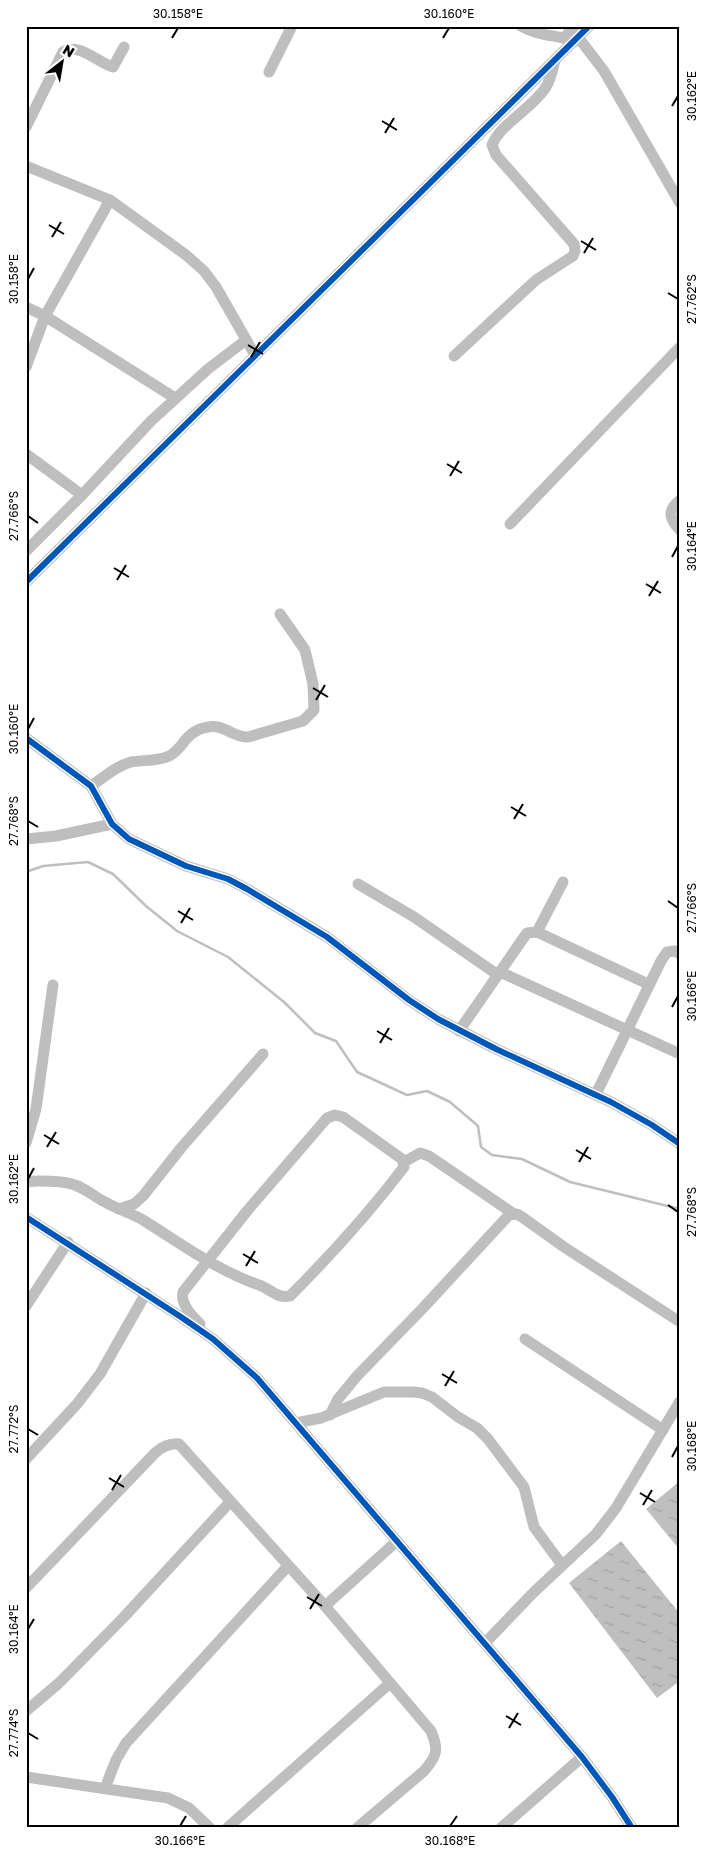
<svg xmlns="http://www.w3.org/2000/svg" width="706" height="1854" font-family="'Golos Text',sans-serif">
<defs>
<pattern id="water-ripples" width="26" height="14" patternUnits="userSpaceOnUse" patternTransform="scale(1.25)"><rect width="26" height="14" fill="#bfbfbf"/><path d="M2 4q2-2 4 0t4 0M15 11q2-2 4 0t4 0" fill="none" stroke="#a2a2a2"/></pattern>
</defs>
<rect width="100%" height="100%" fill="#fff"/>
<g fill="url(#water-ripples)">
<path d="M 680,1481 L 680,1550 L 646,1509 Z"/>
<path d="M 621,1541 L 680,1614 L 680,1681 L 657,1698 L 569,1583 Z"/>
</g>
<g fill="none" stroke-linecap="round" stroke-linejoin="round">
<path stroke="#bfbfbf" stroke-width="2.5" d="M 26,872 L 43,866 L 88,862 L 113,874 L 146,906 L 177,931 L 228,957 L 284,1002 L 315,1033 L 336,1041 L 357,1072 L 407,1095 L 427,1091 L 450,1102 L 478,1126 L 481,1147 L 492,1155 L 522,1159 L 570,1182 L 680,1209"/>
<g stroke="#bebebe" stroke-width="11">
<path d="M 521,26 C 538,36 557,35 575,41"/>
<path d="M 565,37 L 574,26"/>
<path d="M 578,37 L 604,71 L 680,203"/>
<path d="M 269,72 L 292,26"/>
<path d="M 26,127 L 63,52 C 79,42 98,63 113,67 L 124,47"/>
<path d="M 26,166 L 110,200 L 186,255 L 204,271 L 216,287 L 255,355"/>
<path d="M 26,307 L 45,316 L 175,398"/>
<path d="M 454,356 L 536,280 L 573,256 L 575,251 L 574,244 L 496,155 L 492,145 C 501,123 532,109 546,87 C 551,79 553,69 555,60"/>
<path d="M 26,367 L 45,316 L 110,200"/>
<path d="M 26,454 L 82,495"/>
<path d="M 680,500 C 667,510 669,519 680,530"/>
<path d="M 510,524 L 680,347"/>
<path d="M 26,551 L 82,495 L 151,421 L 208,369 L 246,340"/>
<path d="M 26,582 L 589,26"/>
<path d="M 26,738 L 91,786 L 112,824 L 129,839 L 186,866 L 228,879 L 247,889 L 327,937 L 409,1000 L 438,1019 L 496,1049 L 611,1102 L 652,1125 L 680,1144"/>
<path d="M 91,786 C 103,778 116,766 131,762 C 142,760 160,761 169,756 C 184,749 184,731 208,727 C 224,724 234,738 248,737 L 303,721 L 314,710 L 313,684 L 305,650 L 280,614"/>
<path d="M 26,839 L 56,836 L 112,824"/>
<path d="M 358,884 L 414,917 L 498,975"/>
<path d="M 537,932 L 563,882"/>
<path d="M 500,972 L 680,1054"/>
<path d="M 459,1031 L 522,940 L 527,933 L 537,932 L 648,984"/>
<path d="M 596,1094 L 661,961 L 667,952 L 675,951 L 680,954"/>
<path d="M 26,1143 L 36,1109 L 53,985"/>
<path d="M 404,1162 L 420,1153 L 429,1156 L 514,1214"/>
<path d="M 26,1182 C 37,1180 65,1181 75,1185 C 86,1189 95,1197 105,1202 C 117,1209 131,1213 143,1220 C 180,1243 218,1271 259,1285 C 271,1289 277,1299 290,1296 C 331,1255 369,1213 404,1167 L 402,1159 L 343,1117 L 335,1115 L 327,1118 L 247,1211 L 183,1292 C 180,1304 192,1316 200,1324"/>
<path d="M 119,1209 L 134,1204 L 143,1196 L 181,1148 L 263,1054"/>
<path d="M 26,1217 L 181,1317 L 213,1339 L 257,1378 L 582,1757 L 612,1797 L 632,1828"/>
<path d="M 26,1306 L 68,1242"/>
<path d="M 525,1339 L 663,1430"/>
<path d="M 330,1415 L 338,1399 L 357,1376 L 423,1308 L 509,1215 L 517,1214 L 522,1217 L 564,1247 L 680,1322"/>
<path d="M 296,1423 L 321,1418 L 384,1392 L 414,1392 L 422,1393 L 432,1397 L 458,1417 L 477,1428 L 488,1439 L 524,1487 L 534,1527 L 562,1565"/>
<path d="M 26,1459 L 77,1404 L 100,1374 L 146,1293"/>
<path d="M 26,1588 L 155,1453 C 162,1447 169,1443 179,1444 L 325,1606 L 431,1731 C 439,1750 437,1756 424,1771 L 357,1828"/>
<path d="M 325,1606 L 397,1541"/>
<path d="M 485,1643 L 534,1592 L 596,1534 L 616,1508 L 680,1401"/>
<path d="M 26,1711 L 59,1683 L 123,1618 L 230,1502"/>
<path d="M 26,1777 L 168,1798 L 189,1808 L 210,1828"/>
<path d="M 105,1788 L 116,1760 L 126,1743 L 288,1566"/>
<path d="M 227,1828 L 390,1683"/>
<path d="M 501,1828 L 582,1757"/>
</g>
<g stroke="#fff" stroke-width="9">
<g id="cycleway">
<path d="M 26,582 L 589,26"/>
<path d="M 26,738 L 91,786 L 112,824 L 129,839 L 186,866 L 228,879 L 247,889 L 327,937 L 409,1000 L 438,1019 L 496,1049 L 611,1102 L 652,1125 L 680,1144"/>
<path d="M 26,1217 L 181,1317 L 213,1339 L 257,1378 L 582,1757 L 612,1797 L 632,1828"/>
</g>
</g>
<use href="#cycleway" stroke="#0057b8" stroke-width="6"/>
</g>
<path fill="none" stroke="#000" stroke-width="2" d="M 172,38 L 178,28M 443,38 L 449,28M 672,106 L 678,96M 382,121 L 397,130M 385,133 L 394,118M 49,225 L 64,234M 52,237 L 61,222M 581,241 L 596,250M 584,253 L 593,238M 28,279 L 34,268M 668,293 L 678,299M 248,345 L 263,354M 251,357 L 260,342M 447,464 L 462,473M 450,476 L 459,461M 28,516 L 38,523M 672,557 L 678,546M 114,568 L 129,577M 117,580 L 126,565M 646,584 L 661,593M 649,596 L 658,581M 313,688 L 328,697M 316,700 L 325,685M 28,729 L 34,718M 511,807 L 526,816M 514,819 L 523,804M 28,821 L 38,827M 668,901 L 678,908M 178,911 L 193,920M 181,923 L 190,908M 672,1007 L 678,996M 377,1031 L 392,1040M 380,1043 L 389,1028M 44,1135 L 59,1144M 47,1147 L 56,1132M 576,1150 L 591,1159M 579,1162 L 588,1147M 28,1179 L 34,1168M 668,1205 L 678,1212M 243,1254 L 258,1263M 246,1266 L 255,1251M 442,1374 L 457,1383M 445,1386 L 454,1371M 28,1429 L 38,1435M 672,1457 L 678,1446M 109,1478 L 124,1487M 112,1490 L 121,1475M 640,1493 L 655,1502M 643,1505 L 652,1490M 307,1597 L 322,1606M 310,1609 L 319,1594M 28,1629 L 34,1619M 506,1716 L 521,1725M 509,1728 L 518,1713M 28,1733 L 38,1739M 180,1826 L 186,1816M 450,1826 L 457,1816"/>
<rect width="706" height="1854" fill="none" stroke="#ffffff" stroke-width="55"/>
<g transform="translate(62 62) rotate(31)" stroke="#ffffff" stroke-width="4" paint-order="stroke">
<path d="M0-4L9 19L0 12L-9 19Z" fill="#000000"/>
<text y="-8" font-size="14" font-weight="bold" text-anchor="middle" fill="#000000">N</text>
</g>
<rect x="28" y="28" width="650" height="1798" fill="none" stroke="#000" stroke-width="2"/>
<g font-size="12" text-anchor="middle" fill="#000">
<text x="178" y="18">30.158°E</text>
<text x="449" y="18">30.160°E</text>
<text transform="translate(692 96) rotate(-90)" y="4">30.162°E</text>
<text transform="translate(14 279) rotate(-90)" y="4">30.158°E</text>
<text transform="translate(692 299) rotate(-90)" y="4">27.762°S</text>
<text transform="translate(14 516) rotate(-90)" y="4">27.766°S</text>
<text transform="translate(692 546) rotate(-90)" y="4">30.164°E</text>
<text transform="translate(14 729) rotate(-90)" y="4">30.160°E</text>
<text transform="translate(14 821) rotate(-90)" y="4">27.768°S</text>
<text transform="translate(692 908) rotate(-90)" y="4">27.766°S</text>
<text transform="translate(692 996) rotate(-90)" y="4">30.166°E</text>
<text transform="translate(14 1179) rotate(-90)" y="4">30.162°E</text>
<text transform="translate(692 1212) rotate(-90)" y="4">27.768°S</text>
<text transform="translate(14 1429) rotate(-90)" y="4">27.772°S</text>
<text transform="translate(692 1446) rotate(-90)" y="4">30.168°E</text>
<text transform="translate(14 1629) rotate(-90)" y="4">30.164°E</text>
<text transform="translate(14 1733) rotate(-90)" y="4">27.774°S</text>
<text x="180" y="1845">30.166°E</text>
<text x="450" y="1845">30.168°E</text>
</g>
</svg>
